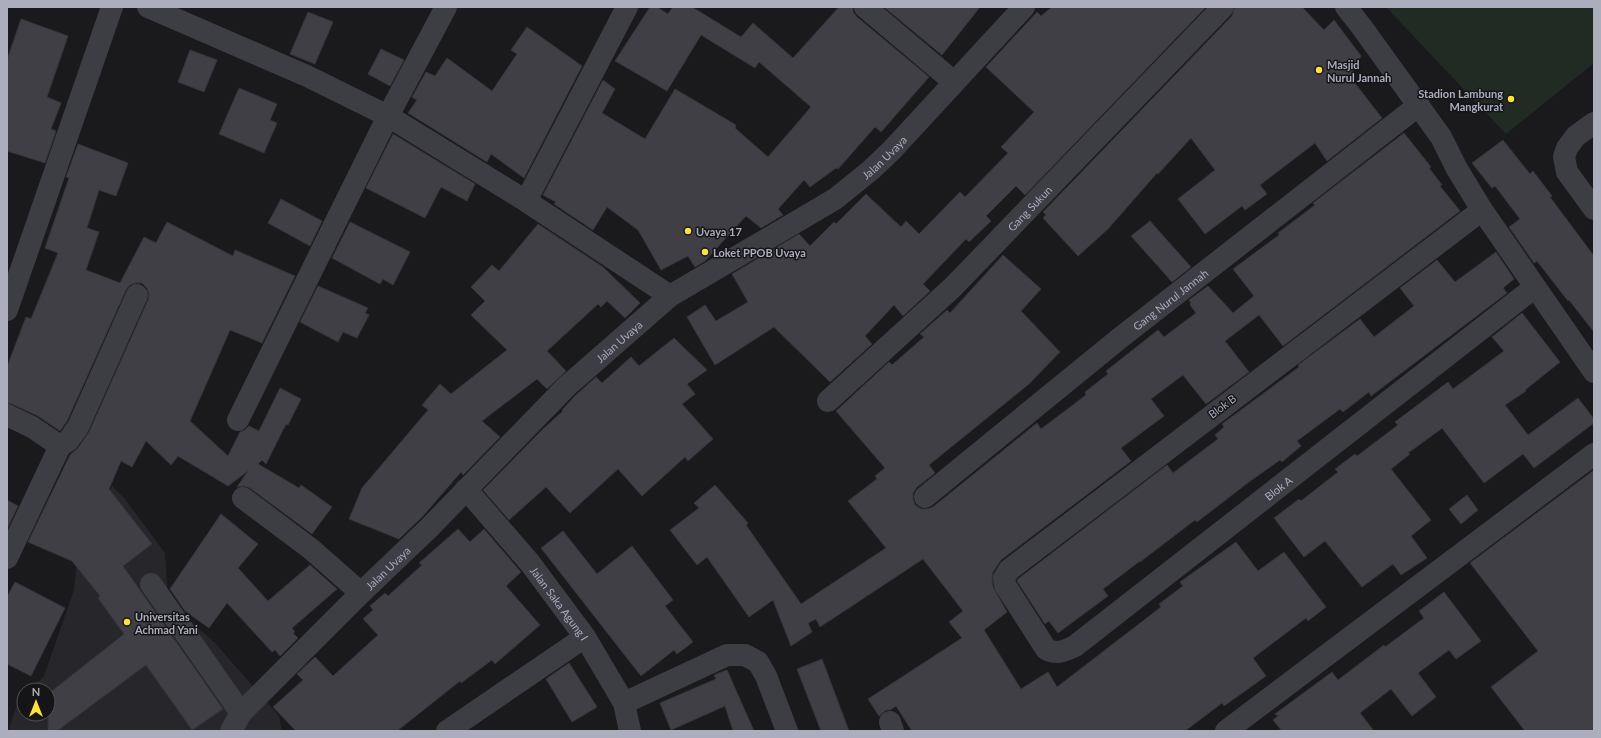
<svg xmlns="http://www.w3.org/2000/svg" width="1601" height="738" font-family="Lato,sans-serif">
<rect width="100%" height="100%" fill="#1a1a1d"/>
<path fill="#27262a" d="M 112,486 L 125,499 L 165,553 L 168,600 L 216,644 L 279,716 L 282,731 L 8,731 L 18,702 L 24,696 L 24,714 L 48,714 L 48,690 L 30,690 L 44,676 L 74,590 L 76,569 Z"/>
<path fill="#212b24" d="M 1386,7 L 1594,7 L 1594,63 L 1506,134 Z"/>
<g fill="#403f45" stroke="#353439">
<path d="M 650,7 L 657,7 L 668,14 L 673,7 L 692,7 L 741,37 L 753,23 L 793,58 L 839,7 L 853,7 L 853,12 L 857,17 L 929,77 L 881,132 L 875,127 L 838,169 L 836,168 L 810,187 L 804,180 L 778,209 L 783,215 L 761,228 L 746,216 L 705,261 L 695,267 L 688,256 L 661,270 L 638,230 L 607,207 L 593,230 L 554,204 L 556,202 L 543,195 L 603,80 L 615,89 L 602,113 L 645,139 L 675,89 L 736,125 L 735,128 L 768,157 L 811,107 L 759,62 L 755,68 L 701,35 L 667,91 L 615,61 Z"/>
<path d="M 884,7 L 980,7 L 942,55 Z"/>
<path d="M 1052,7 L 1206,7 L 1025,195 L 1016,186 L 986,216 L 991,221 L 969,242 L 966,239 L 923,284 L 930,291 L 903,316 L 894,305 L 865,336 L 872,344 L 830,382 L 774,327 L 715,365 L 687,317 L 705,305 L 716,321 L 748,302 L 732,274 L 799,234 L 810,246 L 834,222 L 836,224 L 866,194 L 901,227 L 906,221 L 919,234 L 960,192 L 965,197 L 1008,153 L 1001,147 L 1034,112 L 986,67 L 1037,12 L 1041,16 Z"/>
<path d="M 1235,7 L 1302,7 L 1324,30 L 1334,20 L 1361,56 L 1350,77 L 1382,118 L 1327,161 L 1315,143 L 1260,185 L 1267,194 L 1245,210 L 1242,206 L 1205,234 L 1178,199 L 1215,170 L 1191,138 L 1158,174 L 1157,173 L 1108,229 L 1078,256 L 1043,218 L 1046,215 L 1043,212 L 1232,16 Z"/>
<path d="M 308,12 L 333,22 L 315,64 L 290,54 Z"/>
<path d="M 21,19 L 68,36 L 47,97 L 61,103 L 51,129 L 56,131 L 45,163 L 7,151 L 7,60 Z"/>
<path d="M 527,27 L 582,66 L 524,178 L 491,154 L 487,162 L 408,113 L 417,100 L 412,97 L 426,72 L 435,76 L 447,58 L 492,91 L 517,54 L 511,50 Z"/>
<path d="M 381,49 L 404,60 L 390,86 L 368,74 Z"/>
<path d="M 190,50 L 217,60 L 204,92 L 178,82 Z"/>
<path d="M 239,88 L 277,104 L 270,120 L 277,123 L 264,153 L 219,134 Z"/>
<path d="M 1404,133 L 1431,167 L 1429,168 L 1442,185 L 1440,186 L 1460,211 L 1283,346 L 1259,315 L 1225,341 L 1249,372 L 1206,404 L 1183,375 L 1151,399 L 1164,416 L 1121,448 L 1131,461 L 1001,560 L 993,572 L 992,579 L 993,587 L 1007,612 L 984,630 L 1021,689 L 1048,672 L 1057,687 L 1161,607 L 1159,604 L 1183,586 L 1180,582 L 1236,542 L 1258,571 L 1284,552 L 1326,607 L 1308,621 L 1306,618 L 1253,658 L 1266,676 L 1224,706 L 1222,703 L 1185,731 L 912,731 L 896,706 L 890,710 L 886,710 L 879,716 L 868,699 L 962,638 L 949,622 L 963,611 L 923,559 L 820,627 L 816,619 L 808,623 L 812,632 L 791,646 L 773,600 L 749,617 L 707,557 L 697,565 L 670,530 L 699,508 L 694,503 L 715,485 L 748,523 L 746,525 L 801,604 L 886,548 L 848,501 L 877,479 L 875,476 L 885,468 L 836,411 L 889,362 L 892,365 L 924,337 L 920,334 L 947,310 L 950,313 L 1003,255 L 1041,289 L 1021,311 L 1060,352 L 1029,384 L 929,465 L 935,473 L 917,487 L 913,493 L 913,499 L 915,505 L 921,509 L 927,509 L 933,507 L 1037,423 L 1041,429 L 1086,395 L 1085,392 L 1108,374 L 1106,371 L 1158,330 L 1164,337 L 1196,313 L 1190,305 L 1191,303 L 1189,300 L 1208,286 L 1233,313 L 1254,296 L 1233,269 L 1279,235 L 1278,233 L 1315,205 L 1313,203 Z"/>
<path d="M 393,134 L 475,184 L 467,201 L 441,187 L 425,218 L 366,188 Z"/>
<path d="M 1503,140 L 1530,174 L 1533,171 L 1552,196 L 1550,197 L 1594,256 L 1594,332 L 1569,300 L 1568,301 L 1537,261 L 1534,263 L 1509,227 L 1520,219 L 1495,186 L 1492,188 L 1472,163 Z"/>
<path d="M 78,144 L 128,163 L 116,196 L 99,190 L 87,228 L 99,232 L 86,270 L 120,283 L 144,237 L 156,243 L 167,222 L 233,256 L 235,250 L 295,276 L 262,343 L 230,330 L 190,421 L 228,456 L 240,432 L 245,430 L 249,426 L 259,431 L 280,388 L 301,399 L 288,425 L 286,424 L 266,464 L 262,460 L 258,464 L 299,488 L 301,485 L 332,507 L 312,534 L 250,488 L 244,486 L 237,487 L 248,471 L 228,486 L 178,456 L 171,465 L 146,441 L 132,467 L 121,461 L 109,489 L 152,544 L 123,566 L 223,709 L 192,730 L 146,665 L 57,731 L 48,731 L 48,694 L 124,634 L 98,598 L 100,596 L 72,561 L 28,542 L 70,455 L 78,448 L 89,432 L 148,300 L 149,294 L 147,288 L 142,283 L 136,283 L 130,285 L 126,290 L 67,421 L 60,431 L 38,416 L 12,404 L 7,403 L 7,367 L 26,317 L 31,319 L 58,253 L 45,248 L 69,178 L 66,177 Z"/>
<path d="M 281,199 L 322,221 L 310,246 L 268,223 Z"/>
<path d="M 1150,221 L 1191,267 L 1172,282 L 1131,236 Z"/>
<path d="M 350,222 L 410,252 L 393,285 L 383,279 L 380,284 L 332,258 Z"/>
<path d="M 538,224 L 603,267 L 640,303 L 625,318 L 607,301 L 601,307 L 598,304 L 547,351 L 566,371 L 547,389 L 537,379 L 482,421 L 500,437 L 463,475 L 461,472 L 423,516 L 399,539 L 349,519 L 362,488 L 428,410 L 422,405 L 440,384 L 451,394 L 507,350 L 471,315 L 485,301 L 471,287 L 492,265 L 499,271 Z"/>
<path d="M 1496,252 L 1514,279 L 1503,288 L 1507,293 L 1371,396 L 1369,392 L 1343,412 L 1340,409 L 1297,441 L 1301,446 L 1282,462 L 1280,460 L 1249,482 L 1197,522 L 1195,520 L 1140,562 L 1140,561 L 1103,589 L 1108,596 L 1058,633 L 1049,621 L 1045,624 L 1017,581 L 1018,579 L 1167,465 L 1173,473 L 1218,439 L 1215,435 L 1224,427 L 1222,424 L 1299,367 L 1298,365 L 1360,319 L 1374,337 L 1414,306 L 1400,288 L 1437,260 L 1455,282 Z"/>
<path d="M 318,286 L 368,308 L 365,313 L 369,315 L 357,338 L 343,332 L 338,342 L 300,322 Z"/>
<path d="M 1522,313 L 1560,362 L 1525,390 L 1526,391 L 1505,405 L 1528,435 L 1578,398 L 1594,419 L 1594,423 L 1534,468 L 1523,454 L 1484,483 L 1442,428 L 1441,429 L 1408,453 L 1410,454 L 1391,469 L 1431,520 L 1411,536 L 1427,558 L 1401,575 L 1393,564 L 1362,587 L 1325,541 L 1304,557 L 1274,518 L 1299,499 L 1301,501 L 1338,472 L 1335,469 L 1355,454 L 1357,456 L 1398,425 L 1395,422 L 1448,382 L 1453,389 L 1504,351 L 1492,337 Z"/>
<path d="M 674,338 L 707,370 L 687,384 L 695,394 L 682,404 L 713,439 L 688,461 L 685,457 L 642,496 L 618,469 L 570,513 L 546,487 L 509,520 L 483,490 L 543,429 L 563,411 L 562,410 L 575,396 L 596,377 L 602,383 L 631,357 L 639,366 Z"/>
<path d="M 1594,470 L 1594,731 L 1525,731 L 1491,687 L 1538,651 L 1470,563 Z"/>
<path d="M 1467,495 L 1478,510 L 1461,524 L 1449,509 Z"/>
<path d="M 7,500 L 18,506 L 7,529 Z"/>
<path d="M 221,514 L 258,544 L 238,568 L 268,601 L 310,565 L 337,589 L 292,628 L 295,632 L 293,633 L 298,638 L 280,656 L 275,650 L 272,652 L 227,603 L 209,628 L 185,611 L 170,589 Z"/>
<path d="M 458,529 L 470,542 L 484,529 L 520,571 L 521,572 L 506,586 L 540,625 L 495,664 L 492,660 L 461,683 L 460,681 L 397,731 L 296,731 L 273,707 L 303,680 L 297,674 L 315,657 L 333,676 L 378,635 L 363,619 L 373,610 L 370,606 L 385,593 L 388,596 L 422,565 L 419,563 Z"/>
<path d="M 563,531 L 597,574 L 632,546 L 673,600 L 665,606 L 693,642 L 677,654 L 674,650 L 641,676 L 541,548 Z"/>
<path d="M 15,582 L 65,608 L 31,676 L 7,664 L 7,597 Z"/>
<path d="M 1444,592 L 1481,641 L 1456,659 L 1449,650 L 1418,673 L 1436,697 L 1412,716 L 1391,689 L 1360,713 L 1374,731 L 1282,731 L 1273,720 L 1278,716 L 1275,714 L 1332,672 L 1338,680 L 1384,645 L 1385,647 L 1424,618 L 1419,611 Z"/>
<path d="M 822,659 L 849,731 L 821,731 L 797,669 Z"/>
<path d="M 569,663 L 597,707 L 572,722 L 546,679 Z"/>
<path d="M 727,670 L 754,731 L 733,731 L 725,706 L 671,730 L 660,703 L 716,679 L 714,675 Z"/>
</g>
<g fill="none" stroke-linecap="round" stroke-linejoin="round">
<g stroke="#3d3d44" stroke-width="22">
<path d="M 148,7 L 307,76 L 388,116 L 238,420"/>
<path d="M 446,7 L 388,116 L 526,201 L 670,296"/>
<path d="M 865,7 L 954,82"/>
<path d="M 1346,7 L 1361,26 L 1441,137 L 1457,169 L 1482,210 L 1594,372"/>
<path d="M 1594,123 L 1576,136 L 1567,148 L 1564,157 L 1567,172 L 1594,209"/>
<path d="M 526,201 L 627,7"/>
<path id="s1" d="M 1482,210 L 1009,570 L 1004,578 L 1005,585 L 1046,649 C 1057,655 1064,651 1075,646 L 1535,287"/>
<path d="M 7,310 L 112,7"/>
<path id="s2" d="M 828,401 L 953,287 L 1223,7"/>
<path d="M 7,415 L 32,427 L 60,446 L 7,558"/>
<path d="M 60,446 L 68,441 L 78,427 L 137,295"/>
<path id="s3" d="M 466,489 L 530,563 L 585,637 L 624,703 L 630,731"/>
<path id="s4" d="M 925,497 L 1120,338 L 1419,105"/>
<path d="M 243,498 L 311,549 L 361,593"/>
<path d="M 151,584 L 241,713"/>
<path d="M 624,703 L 727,655 L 745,655 L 758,662 L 766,676 L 787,731"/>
<path d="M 890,722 L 893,731"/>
<path id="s5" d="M 231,731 L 241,713 L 361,593 L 429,528 L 566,387 L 670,296 L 835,199 L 871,170 L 891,151 L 1024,7"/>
<path d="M 447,731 L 585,637"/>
<path d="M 1226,731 L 1594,454"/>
</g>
</g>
<g fill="#fde332" stroke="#151518" stroke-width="1.5">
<circle cx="1319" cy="70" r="4"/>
<circle cx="1511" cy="99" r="4"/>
<circle cx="688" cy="231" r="4"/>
<circle cx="705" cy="252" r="4"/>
<circle cx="127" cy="622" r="4"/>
</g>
<g text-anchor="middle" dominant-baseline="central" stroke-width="3" stroke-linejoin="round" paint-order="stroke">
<g font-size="11" font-weight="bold" fill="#acadbd" stroke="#151518" text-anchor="start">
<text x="1327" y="64">Masjid<tspan x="1327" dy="13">Nurul Jannah</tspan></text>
<text x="1503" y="93" text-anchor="end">Stadion Lambung<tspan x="1503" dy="13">Mangkurat</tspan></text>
<text x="696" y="231">Uvaya 17</text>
<text x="713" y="252">Loket PPOB Uvaya</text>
<text x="135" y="616">Universitas<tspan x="135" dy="13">Achmad Yani</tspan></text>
</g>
<g font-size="11" fill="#acadbd" stroke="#151518">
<text stroke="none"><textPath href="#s5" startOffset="875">Jalan Uvaya</textPath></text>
<text stroke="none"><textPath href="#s2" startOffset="279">Gang Sukun</textPath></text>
<text stroke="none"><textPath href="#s4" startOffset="315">Gang Nurul Jannah</textPath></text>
<text stroke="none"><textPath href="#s5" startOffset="551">Jalan Uvaya</textPath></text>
<text transform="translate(1222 406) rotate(-37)">Blok B</text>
<text stroke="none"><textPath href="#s1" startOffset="975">Blok A</textPath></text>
<text stroke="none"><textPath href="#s5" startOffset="227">Jalan Uvaya</textPath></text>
<text stroke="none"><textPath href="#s3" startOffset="148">Jalan Saka Agung I</textPath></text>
</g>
</g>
<rect width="1601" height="738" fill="none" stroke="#acadbd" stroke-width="16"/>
<g transform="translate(36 702)"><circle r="19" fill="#151518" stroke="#51525a"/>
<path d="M0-3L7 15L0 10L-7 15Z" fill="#fde332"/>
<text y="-6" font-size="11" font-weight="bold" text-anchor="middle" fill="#acadbd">N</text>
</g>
</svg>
